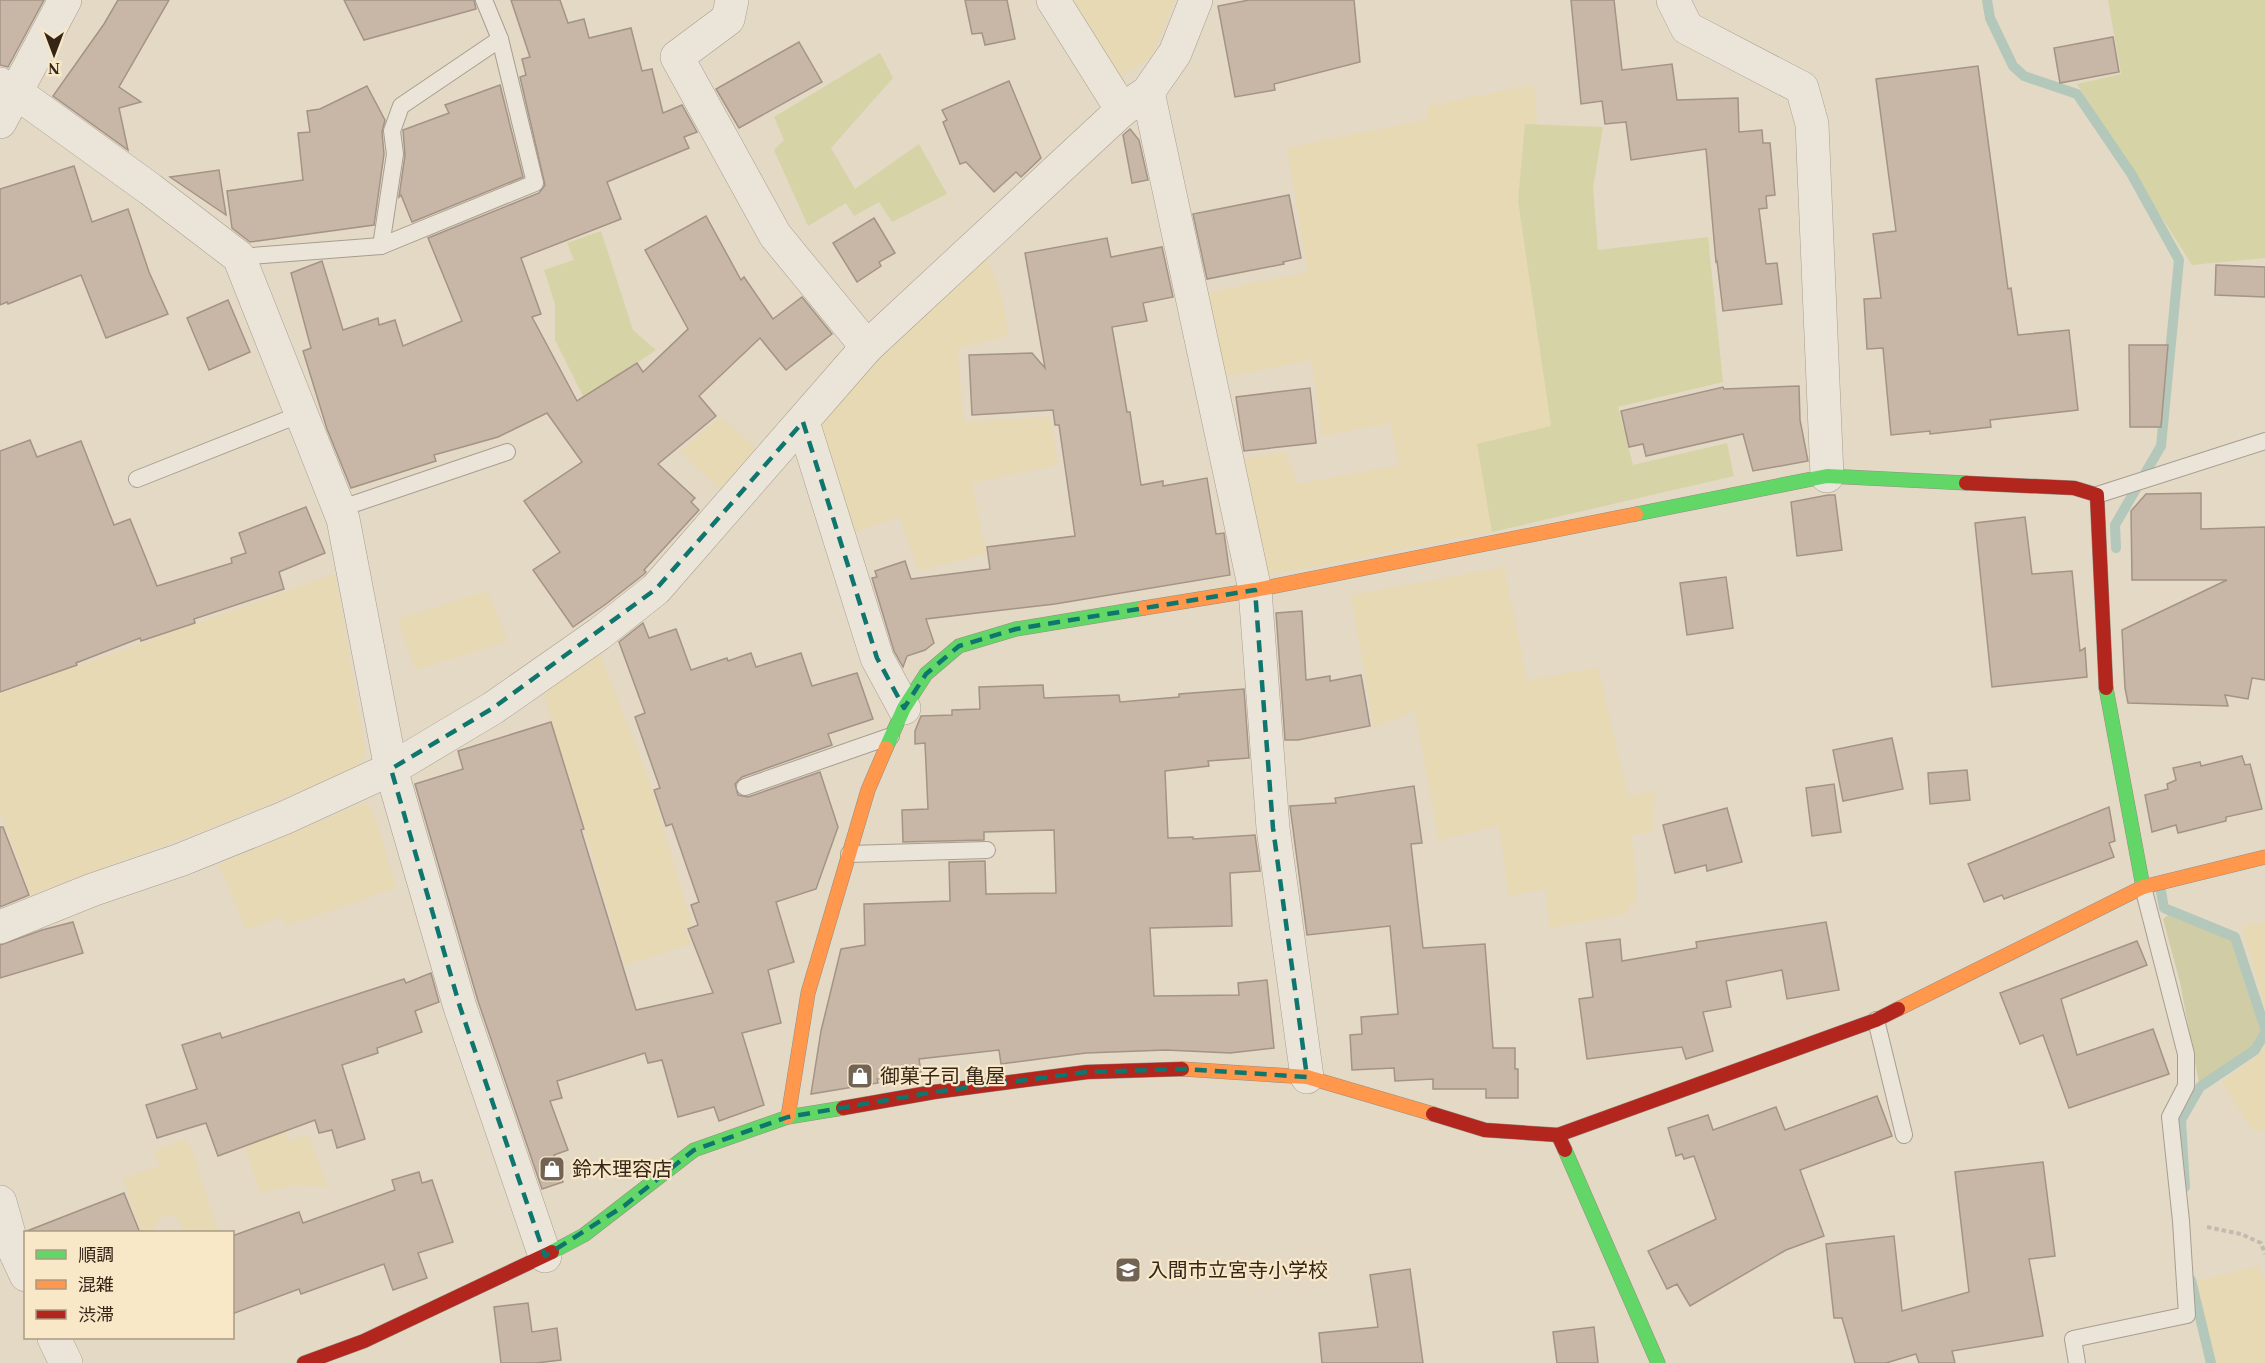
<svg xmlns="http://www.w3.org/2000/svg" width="2265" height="1363" font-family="'Times New Roman','Noto Sans JP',serif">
<rect width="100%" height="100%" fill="#e4d9c5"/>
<g fill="#e6d9b3">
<path d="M 1067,0 L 1175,0 L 1152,57 L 1118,78 Z"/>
<path d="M 1534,85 L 1537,125 L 1525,125 L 1518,201 L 1551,426 L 1492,532 L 1265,576 L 1238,460 L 1286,452 L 1297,484 L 1399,465 L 1391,423 L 1322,436 L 1312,360 L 1234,375 L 1217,374 L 1201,294 L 1308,272 L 1287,148 L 1428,119 L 1428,106 Z"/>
<path d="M 986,258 L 1003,299 L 1008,336 L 957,348 L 964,422 L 1050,417 L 1058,465 L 972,483 L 986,553 L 919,571 L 899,517 L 843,537 L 808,433 L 863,372 Z"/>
<path d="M 720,417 L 757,449 L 722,491 L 680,451 Z"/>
<path d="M 1504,567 L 1527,680 L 1598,668 L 1628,796 L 1655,791 L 1653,832 L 1632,835 L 1637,898 L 1624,914 L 1550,928 L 1545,889 L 1509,896 L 1499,826 L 1439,840 L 1415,711 L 1374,727 L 1351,595 Z"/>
<path d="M 335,574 L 366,752 L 359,766 L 226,822 L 31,895 L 0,811 L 0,694 Z"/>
<path d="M 487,591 L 508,641 L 416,670 L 398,619 Z"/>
<path d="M 599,651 L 649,780 L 692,925 L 684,928 L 691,944 L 625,965 L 542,687 Z"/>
<path d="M 365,802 L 375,816 L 396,888 L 286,926 L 281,917 L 246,929 L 219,864 Z"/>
<path d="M 2265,922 L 2265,1008 L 2242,926 Z"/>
<path d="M 2265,1042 L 2265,1129 L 2254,1132 L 2222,1082 L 2257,1056 Z"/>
<path d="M 276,1108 L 288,1141 L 308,1135 L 328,1187 L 293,1185 L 261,1193 L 236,1122 Z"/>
<path d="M 186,1139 L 192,1151 L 218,1232 L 182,1232 L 179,1221 L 174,1215 L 161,1217 L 152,1232 L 141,1232 L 123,1178 L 160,1166 L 154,1151 Z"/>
<path d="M 2259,1266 L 2265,1282 L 2265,1363 L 2215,1363 L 2211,1345 L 2206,1337 L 2195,1281 Z"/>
</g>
<g fill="#d6d4a6">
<path d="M 2108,0 L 2265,0 L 2265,258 L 2192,265 L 2077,84 L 2121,74 Z"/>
<path d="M 880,53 L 893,78 L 831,148 L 855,189 L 919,144 L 947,194 L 892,222 L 879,202 L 854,216 L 846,203 L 808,226 L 774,150 L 784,140 L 774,117 Z"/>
<path d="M 1525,124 L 1603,127 L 1593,188 L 1598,250 L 1708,237 L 1723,382 L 1618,407 L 1633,465 L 1727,443 L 1734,476 L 1492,532 L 1477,444 L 1551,426 L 1518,201 Z"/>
<path d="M 601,231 L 633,330 L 656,350 L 584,398 L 555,340 L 555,304 L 544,270 L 574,260 L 567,243 Z"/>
</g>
<path fill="#cfcca6" d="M 2171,913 L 2233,937 L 2264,1034 L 2256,1046 L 2199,1083 L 2180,982 L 2163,919 Z"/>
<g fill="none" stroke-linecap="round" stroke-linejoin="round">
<g stroke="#b3c8ba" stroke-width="10">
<path d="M 1987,0 L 1990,18 L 2013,66 L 2024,76 L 2077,94 L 2132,175 L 2179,260 L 2161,446 L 2115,525 L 2116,548"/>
<path d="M 2160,886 L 2164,908 L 2235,937 L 2265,1028"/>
<path d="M 2185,1187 L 2181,1120 L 2200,1087 L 2255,1050 L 2265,1033"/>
<path d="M 2191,1280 L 2211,1363"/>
</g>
</g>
<g fill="#c8b6a6" stroke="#a39486" stroke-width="1.5">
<path d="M 0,0 L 44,0 L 8,67 L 0,65 Z"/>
<path d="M 118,0 L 169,0 L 119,87 L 141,102 L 119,108 L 128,150 L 53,96 L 104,24 Z"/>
<path d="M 344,0 L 474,0 L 476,9 L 364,40 Z"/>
<path d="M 511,0 L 560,0 L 568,23 L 584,19 L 589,38 L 631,28 L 642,71 L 652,69 L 663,113 L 682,105 L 697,132 L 684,137 L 689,148 L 607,182 L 621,219 L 521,258 L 541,314 L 532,317 L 577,401 L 637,363 L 643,372 L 688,329 L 645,250 L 706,216 L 741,280 L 744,277 L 773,319 L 802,297 L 832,334 L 786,370 L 760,338 L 699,396 L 716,416 L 658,464 L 695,498 L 691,502 L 699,510 L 644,570 L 646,572 L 643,575 L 606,604 L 573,627 L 533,570 L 560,552 L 524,501 L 582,462 L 547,413 L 498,437 L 434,455 L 436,461 L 351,488 L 327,429 L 303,351 L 311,348 L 291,273 L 322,261 L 343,330 L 378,318 L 379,325 L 395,320 L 403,346 L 462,321 L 428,238 L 539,193 L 545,185 L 520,77 L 526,75 L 522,59 L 530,57 Z"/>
<path d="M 965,0 L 1007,0 L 1015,39 L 985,45 L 982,33 L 972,34 Z"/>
<path d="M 1249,0 L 1354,0 L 1360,62 L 1274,84 L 1275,90 L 1235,97 L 1218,6 Z"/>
<path d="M 1571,0 L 1614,0 L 1622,70 L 1672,64 L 1677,100 L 1738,98 L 1739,132 L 1762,130 L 1763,143 L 1770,143 L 1775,195 L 1766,196 L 1767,208 L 1759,209 L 1766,264 L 1777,263 L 1782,304 L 1723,311 L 1717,261 L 1716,262 L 1706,149 L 1631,160 L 1626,122 L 1605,124 L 1602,101 L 1581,104 Z"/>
<path d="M 2113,37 L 2119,72 L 2060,83 L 2054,48 Z"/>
<path d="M 799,42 L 822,82 L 739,128 L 716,89 Z"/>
<path d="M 1978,66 L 2008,289 L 2011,288 L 2018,335 L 2069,330 L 2078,410 L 1990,420 L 1991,427 L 1930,434 L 1930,431 L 1891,435 L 1883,348 L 1867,349 L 1864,299 L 1881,298 L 1873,234 L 1896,231 L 1876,79 Z"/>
<path d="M 1009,81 L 1041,158 L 1021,177 L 1016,172 L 994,192 L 966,162 L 960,164 L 943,122 L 947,120 L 942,110 Z"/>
<path d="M 500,85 L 523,177 L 412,222 L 401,195 L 399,197 L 405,155 L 403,130 L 449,113 L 445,105 Z"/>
<path d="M 367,86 L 385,120 L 382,132 L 384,154 L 374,225 L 250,242 L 232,228 L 227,191 L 303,180 L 298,133 L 310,132 L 307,111 L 320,109 Z"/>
<path d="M 1130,129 L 1139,140 L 1148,180 L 1132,183 L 1123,135 Z"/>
<path d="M 74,166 L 92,222 L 128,209 L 149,272 L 168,314 L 106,338 L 81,275 L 8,304 L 7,302 L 0,305 L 0,189 Z"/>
<path d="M 219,170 L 226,215 L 170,177 Z"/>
<path d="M 1289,195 L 1301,258 L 1283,262 L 1284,264 L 1207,279 L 1193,214 Z"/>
<path d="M 874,218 L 895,253 L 879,262 L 881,266 L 857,282 L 833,243 Z"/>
<path d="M 1107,238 L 1111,257 L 1162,247 L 1173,297 L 1143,303 L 1147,321 L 1112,327 L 1127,412 L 1130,412 L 1141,485 L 1163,481 L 1163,486 L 1207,478 L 1216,534 L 1224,533 L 1230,575 L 1055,604 L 926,619 L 934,643 L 925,650 L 907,656 L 903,667 L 894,651 L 872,578 L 877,577 L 875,571 L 905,561 L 911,579 L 990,569 L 987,547 L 1075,536 L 1059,425 L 1055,425 L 1053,410 L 972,415 L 969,355 L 1032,353 L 1045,368 L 1025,253 Z"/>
<path d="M 2216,265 L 2265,267 L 2265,297 L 2215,295 Z"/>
<path d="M 228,300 L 250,352 L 209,370 L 187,318 Z"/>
<path d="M 2129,345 L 2168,345 L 2161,427 L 2130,427 Z"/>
<path d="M 1799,386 L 1800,420 L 1808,461 L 1753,471 L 1743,434 L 1646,456 L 1643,444 L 1629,447 L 1621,411 L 1723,387 L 1724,389 Z"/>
<path d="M 1310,388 L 1316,443 L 1244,451 L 1236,397 Z"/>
<path d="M 30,440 L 37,457 L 81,441 L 114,525 L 130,519 L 157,586 L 232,563 L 231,558 L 246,553 L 239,533 L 306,507 L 325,553 L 279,572 L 284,589 L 194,619 L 195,623 L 141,641 L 140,638 L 76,663 L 77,665 L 0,692 L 0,451 Z"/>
<path d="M 2201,493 L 2201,529 L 2265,527 L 2265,680 L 2252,678 L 2248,699 L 2225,695 L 2228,706 L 2128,703 L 2125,688 L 2122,630 L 2227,580 L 2132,580 L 2131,511 L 2146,494 Z"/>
<path d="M 1828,495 L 1835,495 L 1842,550 L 1797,556 L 1791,502 Z"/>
<path d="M 2025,517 L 2032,574 L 2072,571 L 2080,651 L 2085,648 L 2087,677 L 1992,687 L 1975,523 Z"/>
<path d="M 1726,577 L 1733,628 L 1687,635 L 1680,583 Z"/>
<path d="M 1302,611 L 1306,680 L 1330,676 L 1330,681 L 1361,675 L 1370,726 L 1298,740 L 1285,740 L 1276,613 Z"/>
<path d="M 643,623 L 649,638 L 676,629 L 691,670 L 727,658 L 728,661 L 751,653 L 756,667 L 801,653 L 812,686 L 857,673 L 873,719 L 828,734 L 832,745 L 742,777 L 735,784 L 738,795 L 748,797 L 820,772 L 838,827 L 816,889 L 776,902 L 794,962 L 768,970 L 781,1023 L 742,1033 L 764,1105 L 719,1121 L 714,1107 L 678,1117 L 662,1060 L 648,1063 L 645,1053 L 557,1081 L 562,1098 L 550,1101 L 568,1150 L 554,1155 L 563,1182 L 542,1189 L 478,1001 L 415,784 L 463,769 L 458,751 L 551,722 L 584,829 L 581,830 L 636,1010 L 713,993 L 688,929 L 698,925 L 691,905 L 699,902 L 672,824 L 666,826 L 654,790 L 660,788 L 635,717 L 645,713 L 619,642 Z"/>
<path d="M 1043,685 L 1044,698 L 1119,695 L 1120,702 L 1179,697 L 1179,694 L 1244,689 L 1249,758 L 1208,761 L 1209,766 L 1165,771 L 1168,838 L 1193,837 L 1193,839 L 1255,835 L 1260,871 L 1230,873 L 1232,926 L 1150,928 L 1154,996 L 1239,995 L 1238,983 L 1267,980 L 1274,1048 L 1230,1053 L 1166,1050 L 1086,1053 L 1001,1064 L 999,1050 L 919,1059 L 921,1072 L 877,1079 L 878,1083 L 811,1094 L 821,1031 L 841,949 L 865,945 L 864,904 L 950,901 L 949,862 L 985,861 L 986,894 L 1056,893 L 1054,830 L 984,832 L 984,840 L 903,842 L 902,810 L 928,809 L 925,743 L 915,744 L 915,731 L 921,716 L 952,715 L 952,710 L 980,709 L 979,687 Z"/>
<path d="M 1892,738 L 1903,789 L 1843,801 L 1833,750 Z"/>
<path d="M 2242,756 L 2245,765 L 2250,764 L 2262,809 L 2226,817 L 2226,821 L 2178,833 L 2176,825 L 2152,832 L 2145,795 L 2168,789 L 2167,784 L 2176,780 L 2173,768 L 2200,762 L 2201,766 Z"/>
<path d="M 1967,770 L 1970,800 L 1930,804 L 1928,773 Z"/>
<path d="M 1834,784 L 1841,832 L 1812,836 L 1806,788 Z"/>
<path d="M 1414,786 L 1422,843 L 1411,844 L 1423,948 L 1485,944 L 1493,1048 L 1515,1048 L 1515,1069 L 1518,1069 L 1518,1098 L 1486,1098 L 1486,1089 L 1433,1089 L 1433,1079 L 1395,1081 L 1394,1068 L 1352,1070 L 1350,1035 L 1362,1034 L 1361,1017 L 1398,1014 L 1390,926 L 1307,935 L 1290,806 L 1336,803 L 1335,798 Z"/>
<path d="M 2109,807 L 2115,841 L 2109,843 L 2114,857 L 2004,899 L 2002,895 L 1984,902 L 1968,864 Z"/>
<path d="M 1727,808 L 1742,862 L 1707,871 L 1706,865 L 1675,873 L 1663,825 Z"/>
<path d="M 0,827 L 3,827 L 29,895 L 0,907 Z"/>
<path d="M 73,922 L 83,953 L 0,978 L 0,945 L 42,930 Z"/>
<path d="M 1826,922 L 1839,990 L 1787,999 L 1782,970 L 1726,981 L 1731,1007 L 1703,1012 L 1713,1051 L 1686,1059 L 1682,1047 L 1587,1059 L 1579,999 L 1593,997 L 1586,943 L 1620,939 L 1622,961 L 1697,948 L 1696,942 Z"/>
<path d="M 2137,941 L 2147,965 L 2061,999 L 2077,1055 L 2153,1029 L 2169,1074 L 2069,1108 L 2043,1035 L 2020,1044 L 2000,993 Z"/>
<path d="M 431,973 L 439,1002 L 415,1011 L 422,1032 L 377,1048 L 378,1053 L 342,1065 L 365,1139 L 337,1148 L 332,1130 L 319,1133 L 315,1120 L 218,1156 L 206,1123 L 157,1138 L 146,1105 L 197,1089 L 182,1045 L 220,1033 L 222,1038 L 404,979 L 406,983 Z"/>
<path d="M 1877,1096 L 1892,1136 L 1800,1170 L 1824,1236 L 1786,1250 L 1690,1306 L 1677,1284 L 1667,1289 L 1648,1251 L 1716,1219 L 1694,1156 L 1684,1159 L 1682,1154 L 1676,1156 L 1668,1128 L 1708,1115 L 1713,1130 L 1776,1107 L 1785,1130 Z"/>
<path d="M 2043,1162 L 2055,1256 L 2029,1259 L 2043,1336 L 1952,1351 L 1955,1363 L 1919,1363 L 1916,1354 L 1886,1363 L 1855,1363 L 1842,1318 L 1834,1318 L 1826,1244 L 1894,1236 L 1902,1311 L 1969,1292 L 1955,1172 Z"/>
<path d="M 419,1172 L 422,1183 L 432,1180 L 453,1242 L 418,1253 L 427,1278 L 393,1290 L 384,1264 L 301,1294 L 299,1289 L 232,1314 L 232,1236 L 299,1212 L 303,1223 L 395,1190 L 392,1180 Z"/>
<path d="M 124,1193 L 140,1233 L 28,1233 L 27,1231 Z"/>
<path d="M 1410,1269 L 1423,1363 L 1322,1363 L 1319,1333 L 1378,1327 L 1370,1275 Z"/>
<path d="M 528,1303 L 532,1332 L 557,1328 L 561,1360 L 536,1363 L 501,1363 L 494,1307 Z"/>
<path d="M 1594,1327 L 1598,1363 L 1557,1363 L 1553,1332 Z"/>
</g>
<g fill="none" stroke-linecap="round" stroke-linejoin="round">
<g stroke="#a89e90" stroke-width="18">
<g id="lane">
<path d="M 381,246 L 395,154 L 392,131 L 401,106 L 500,39"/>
<path d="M 239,257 L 381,246 L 535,183 L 500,39 L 484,0"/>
<path d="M 137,479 L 301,414"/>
<path d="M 2097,495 L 2265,441"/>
<path d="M 339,509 L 507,452"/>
<path d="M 745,787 L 891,736"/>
<path d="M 849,854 L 987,850"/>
<path d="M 1876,1020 L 1904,1135"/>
<path d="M 2077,1363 L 2073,1339 L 2187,1315 L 2181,1221 L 2170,1117 L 2186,1086 L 2186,1054 L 2143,887"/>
</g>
</g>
<g stroke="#a89e90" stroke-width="34">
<g id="street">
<path d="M 732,0 L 728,19 L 677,57 L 775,235 L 867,347"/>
<path d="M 1053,0 L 1122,110"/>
<path d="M 1673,0 L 1687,28 L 1802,88 L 1812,124 L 1827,476"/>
<path d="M 0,84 L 17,93 L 150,189 L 239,257 L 343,519 L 391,769 L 460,1007 L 545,1256"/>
<path d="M 1148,92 L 1255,590 L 1273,828 L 1307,1077"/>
<path d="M 0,122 L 65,0"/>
<path d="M 803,422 L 877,658 L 904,708"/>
<path d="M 0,927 L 92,890 L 180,860 L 284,818 L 391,769 L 493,708 L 599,634 L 656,589 L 867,347 L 1122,110 L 1148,92 L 1175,53 L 1196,0"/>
<path d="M 0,1202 L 12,1245 L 26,1275"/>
<path d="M 54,1338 L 66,1363"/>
</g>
</g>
<g stroke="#978d80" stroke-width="15">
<g id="fast">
<path d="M 1636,514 L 1827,476 L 1966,483"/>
<path d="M 2106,688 L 2143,887"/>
<path d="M 886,748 L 904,708 L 926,674 L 959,646 L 1016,629 L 1144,608"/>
<path d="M 1565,1150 L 1658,1363"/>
<path d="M 552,1252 L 584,1235 L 694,1150 L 788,1117 L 843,1108"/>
</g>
</g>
<g stroke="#978d80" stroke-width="15">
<g id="slow">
<path d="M 1144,608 L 1255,590 L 1636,514"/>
<path d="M 1898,1009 L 2143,887 L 2265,857"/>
<path d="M 1182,1069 L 1307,1077 L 1433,1114"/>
<path d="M 788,1117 L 808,993 L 868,790 L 886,748"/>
</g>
</g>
<g stroke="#978d80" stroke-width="15">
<g id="jam">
<path d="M 1966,483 L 2074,488 L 2097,495 L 2106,688"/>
<path d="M 843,1108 L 934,1092 L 1087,1072 L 1182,1069"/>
<path d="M 1433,1114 L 1485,1130 L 1558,1135"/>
<path d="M 1565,1150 L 1558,1135 L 1876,1020 L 1898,1009"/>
<path d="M 304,1363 L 364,1341 L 552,1252"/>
</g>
</g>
<path stroke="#c3bbb0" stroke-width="4" stroke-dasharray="4.5 3" stroke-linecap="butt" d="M 2207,1227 L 2241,1234 L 2261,1243 L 2265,1254"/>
<use href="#lane" stroke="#ebe4d9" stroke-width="16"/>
<use href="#street" stroke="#ebe4d9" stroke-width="33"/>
<use href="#fast" stroke="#63d668" stroke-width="14"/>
<use href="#slow" stroke="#ff974d" stroke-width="14"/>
<use href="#jam" stroke="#b3261e" stroke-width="14"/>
</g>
<path fill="none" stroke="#0f766e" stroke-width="4.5" stroke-dasharray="12 8" stroke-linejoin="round" d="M 803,422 L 877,658 L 904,708 L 926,674 L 959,646 L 1016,629 L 1255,590 L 1273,828 L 1307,1077 L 1185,1069 L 1087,1072 L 934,1092 L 788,1117 L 694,1150 L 624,1206 L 545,1256 L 460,1007 L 391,769 L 493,708 L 656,589 Z"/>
<defs>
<g id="shop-square" transform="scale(1.35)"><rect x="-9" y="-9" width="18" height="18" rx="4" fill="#726455" stroke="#f8e8c8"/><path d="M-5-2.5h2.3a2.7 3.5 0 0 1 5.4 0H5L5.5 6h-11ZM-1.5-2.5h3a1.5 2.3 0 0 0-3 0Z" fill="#fff"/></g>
<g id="school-square" transform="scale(1.35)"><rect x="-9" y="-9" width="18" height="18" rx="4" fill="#726455" stroke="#f8e8c8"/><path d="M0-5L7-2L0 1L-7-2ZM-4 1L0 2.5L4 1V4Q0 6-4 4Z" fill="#fff"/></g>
</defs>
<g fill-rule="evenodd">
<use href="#shop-square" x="860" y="1076"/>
<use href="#shop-square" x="552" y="1169"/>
<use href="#school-square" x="1128" y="1270"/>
</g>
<g text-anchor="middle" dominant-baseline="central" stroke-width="4.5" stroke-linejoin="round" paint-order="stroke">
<g font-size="20" fill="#352519" stroke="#f8e8c8" text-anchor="start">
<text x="880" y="1076">御菓子司 亀屋</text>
<text x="572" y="1169">鈴木理容店</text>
<text x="1148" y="1270">入間市立宮寺小学校</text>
</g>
</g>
<rect x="24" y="1231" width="210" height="108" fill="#f8e8c8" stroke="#aa9a82" stroke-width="1.5"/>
<rect x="36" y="1250" width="30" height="9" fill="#63d668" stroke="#aa9a82" stroke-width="1.5"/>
<text x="78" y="1261" font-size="18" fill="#352519">順調</text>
<rect x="36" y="1280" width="30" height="9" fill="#ff974d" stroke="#aa9a82" stroke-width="1.5"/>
<text x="78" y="1291" font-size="18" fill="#352519">混雑</text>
<rect x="36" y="1310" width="30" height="9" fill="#b3261e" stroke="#aa9a82" stroke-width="1.5"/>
<text x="78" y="1321" font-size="18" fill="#352519">渋滞</text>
<g transform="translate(54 54) rotate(180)" stroke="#f8e8c8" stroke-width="4.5" paint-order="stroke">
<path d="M0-4.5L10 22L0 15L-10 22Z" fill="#352519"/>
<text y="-9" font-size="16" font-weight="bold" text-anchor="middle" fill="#352519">N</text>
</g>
</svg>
